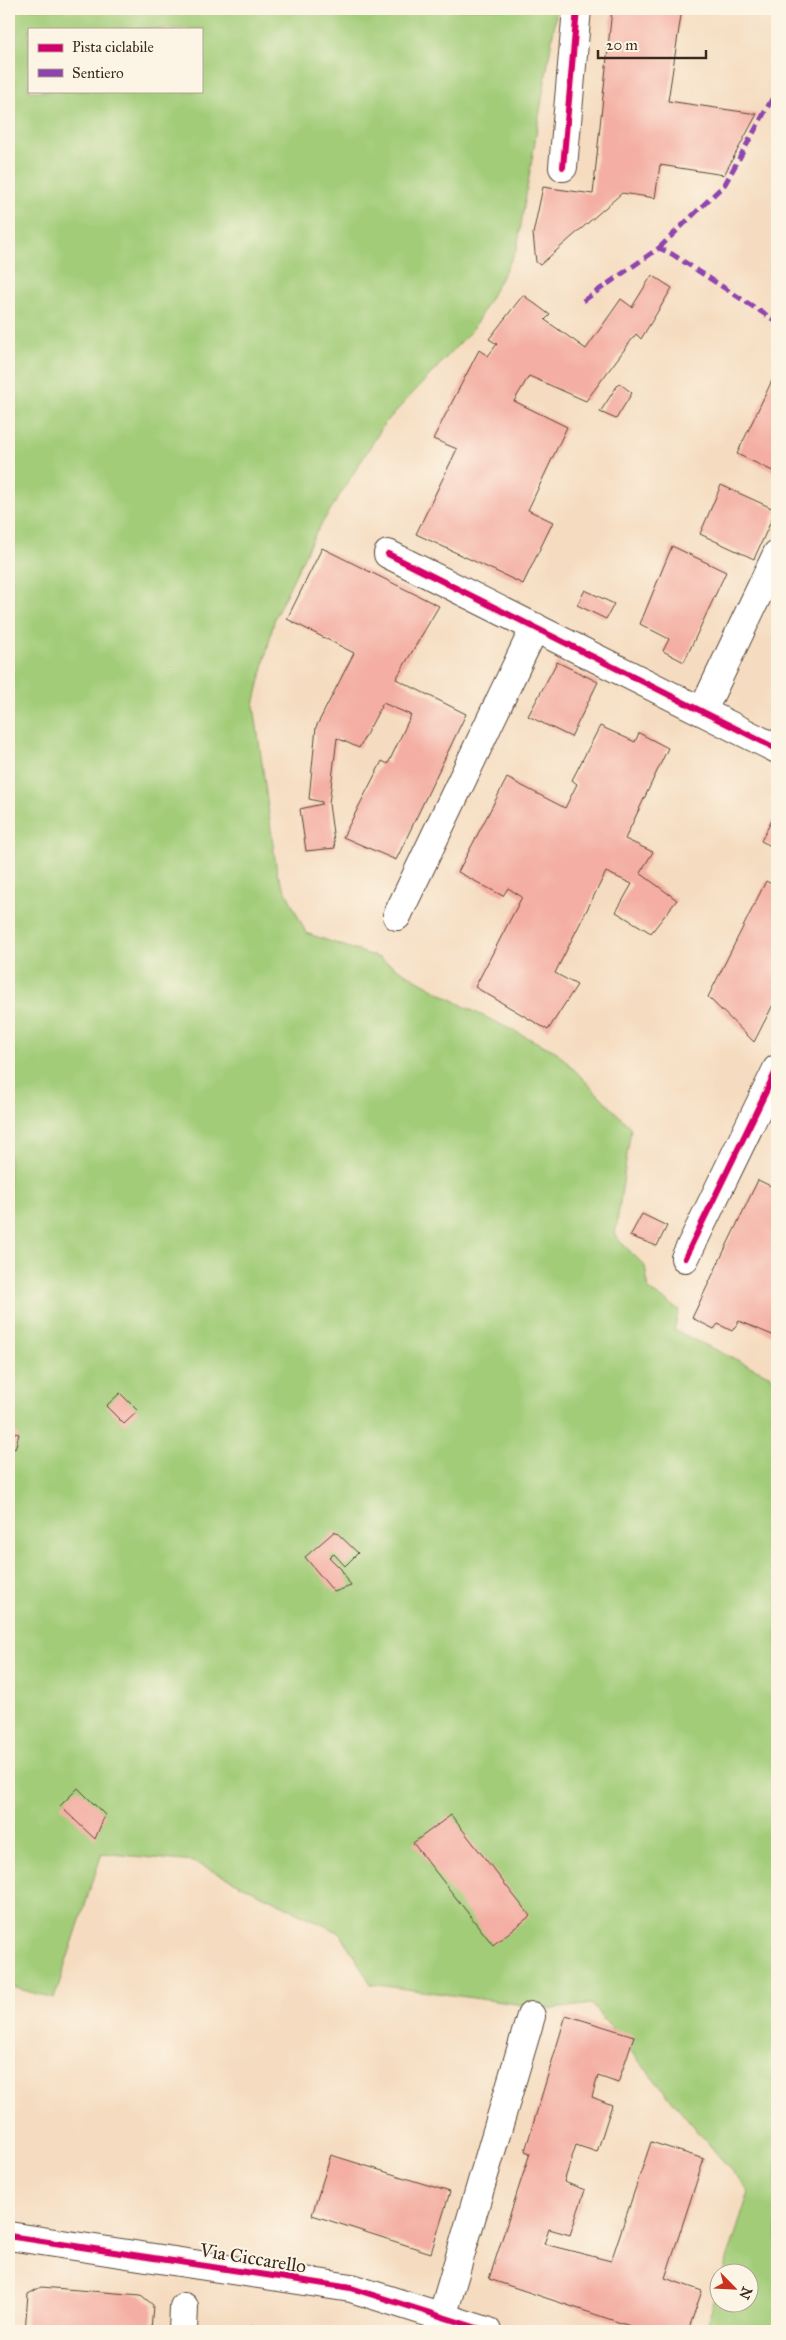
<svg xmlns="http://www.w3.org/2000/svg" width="786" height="2340" font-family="'IM FELL Great Primer',serif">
<rect width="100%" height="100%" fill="#fcf5e5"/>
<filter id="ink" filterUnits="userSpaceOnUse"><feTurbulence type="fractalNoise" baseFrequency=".02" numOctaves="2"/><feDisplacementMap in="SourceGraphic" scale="10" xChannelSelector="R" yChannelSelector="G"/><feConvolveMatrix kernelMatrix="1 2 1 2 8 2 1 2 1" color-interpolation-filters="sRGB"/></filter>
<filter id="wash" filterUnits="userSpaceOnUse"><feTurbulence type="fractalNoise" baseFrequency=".0096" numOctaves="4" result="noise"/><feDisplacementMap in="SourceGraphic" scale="20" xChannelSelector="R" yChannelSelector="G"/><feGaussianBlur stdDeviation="1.12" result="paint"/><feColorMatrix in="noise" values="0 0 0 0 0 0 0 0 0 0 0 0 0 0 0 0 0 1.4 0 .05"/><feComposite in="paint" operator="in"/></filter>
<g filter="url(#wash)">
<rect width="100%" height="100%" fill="#f5dcc0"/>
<path fill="#a2cc78" stroke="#6e7b4b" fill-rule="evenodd" d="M 9,9 L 557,9 L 517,249 L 473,329 L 385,423 L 314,536 L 275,617 L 254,705 L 277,873 L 306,933 L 379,958 L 467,1008 L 557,1052 L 631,1128 L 615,1236 L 645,1266 L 649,1290 L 679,1310 L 674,1330 L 777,1379 L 777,2331 L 705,2331 L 718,2288 L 718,2302 L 748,2302 L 748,2272 L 723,2272 L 749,2192 L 591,2004 L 553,2009 L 371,1984 L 340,1933 L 194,1862 L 102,1853 L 54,1999 L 9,1986 ZM 29,29 L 201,29 L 201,91 L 29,91 Z"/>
<g id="blocks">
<g fill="#f4aea3">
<path d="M 612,9 L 682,9 L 668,101 L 757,114 L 724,175 L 660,165 L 655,198 L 622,193 L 540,265 L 536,262 L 533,234 L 543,187 L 593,194 Z"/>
<path d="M 652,275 L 672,288 L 641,339 L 636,334 L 586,401 L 529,376 L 514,401 L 567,427 L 528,510 L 553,522 L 523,584 L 416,534 L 457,449 L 433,439 L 479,350 L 488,356 L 497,344 L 489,339 L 523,295 L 550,315 L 545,320 L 586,349 L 621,299 L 632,307 Z"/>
<path d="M 777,370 L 777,473 L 737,454 Z"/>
<path d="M 619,383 L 632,393 L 616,419 L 600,412 Z"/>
<path d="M 721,485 L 776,510 L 754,559 L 700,534 Z"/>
<path d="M 672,546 L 726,572 L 684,662 L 663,651 L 669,639 L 640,624 Z"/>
<path d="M 322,548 L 439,606 L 396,679 L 466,714 L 396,860 L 343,837 L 382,761 L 388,764 L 411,715 L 383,703 L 359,748 L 337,738 L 329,804 L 335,848 L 306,851 L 300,809 L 322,804 L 322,802 L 309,799 L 316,727 L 354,653 L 287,619 Z"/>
<path d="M 585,590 L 614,604 L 606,619 L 577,605 Z"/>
<path d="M 557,662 L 598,682 L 571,737 L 528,716 Z"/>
<path d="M 600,726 L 635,742 L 639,733 L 668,748 L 625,839 L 653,852 L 640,873 L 677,900 L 651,933 L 616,912 L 632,884 L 606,872 L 555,973 L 577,985 L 548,1030 L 475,987 L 522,897 L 508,888 L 503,896 L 458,872 L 507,778 L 565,808 L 577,784 L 572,780 Z"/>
<path d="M 772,820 L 777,822 L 777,849 L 761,841 Z"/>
<path d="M 766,881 L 777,887 L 777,997 L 754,1042 L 708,997 Z"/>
<path d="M 758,1180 L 777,1189 L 777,1337 L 739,1321 L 732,1331 L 718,1324 L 714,1329 L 692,1318 Z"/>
<path d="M 642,1214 L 667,1226 L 657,1246 L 630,1236 Z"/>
<path d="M 120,1393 L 138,1411 L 124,1424 L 106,1406 Z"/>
<path d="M 9,1431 L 19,1434 L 15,1449 L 9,1447 Z"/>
<path d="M 335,1531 L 358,1553 L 345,1566 L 334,1554 L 329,1557 L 341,1569 L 351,1586 L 334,1592 L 305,1557 Z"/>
<path d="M 78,1788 L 105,1815 L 95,1839 L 60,1806 Z"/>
<path d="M 451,1815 L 530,1916 L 493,1945 L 413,1843 Z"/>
<path d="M 566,2015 L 634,2036 L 618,2083 L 598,2076 L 592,2097 L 612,2105 L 597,2152 L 576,2145 L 564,2182 L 585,2190 L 570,2235 L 549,2229 L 544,2244 L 611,2261 L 651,2142 L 704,2159 L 665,2278 L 702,2291 L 688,2331 L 645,2331 L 489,2279 L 530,2153 L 525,2151 Z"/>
<path d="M 331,2155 L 450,2192 L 431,2253 L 312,2215 Z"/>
<path d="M 41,2287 L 141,2295 L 153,2305 L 151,2331 L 25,2331 L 28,2294 Z"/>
<path d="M 252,2326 L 295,2330 L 295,2331 L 243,2331 Z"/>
</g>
</g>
</g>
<g filter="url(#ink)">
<use href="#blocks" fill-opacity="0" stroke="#574536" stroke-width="1"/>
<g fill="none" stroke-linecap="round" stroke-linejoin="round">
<g stroke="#574536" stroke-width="30">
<g id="minor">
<path d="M 563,167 L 577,9"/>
<path d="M 388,554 L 777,749"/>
<path d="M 703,710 L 777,554"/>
<path d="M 397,916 L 535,627"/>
<path d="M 685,1258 L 777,1069"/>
<path d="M 9,2236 L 351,2288 L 487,2331"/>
<path d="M 442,2317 L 531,2016"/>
<path d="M 183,2331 L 184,2307"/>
</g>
</g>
<use href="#minor" stroke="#fff" stroke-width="28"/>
<g stroke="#8e44ad" stroke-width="5" stroke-dasharray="10 5" stroke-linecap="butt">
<path d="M 659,248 L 725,184 L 777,90"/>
<path d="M 583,301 L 659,248 L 672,254 L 777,322"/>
</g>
<g stroke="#fcf5e5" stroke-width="9">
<g id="cycleway">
<path d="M 563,167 L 577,9"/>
<path d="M 388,554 L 777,749"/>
<path d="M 685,1258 L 777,1069"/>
<path d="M 9,2236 L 351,2288 L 487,2331"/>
</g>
</g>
<use href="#cycleway" stroke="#d6006c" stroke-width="6"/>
</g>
</g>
<g text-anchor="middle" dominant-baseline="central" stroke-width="4" stroke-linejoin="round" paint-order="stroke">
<g font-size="19" fill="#3b2a1e" stroke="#fcf5e5">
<text transform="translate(253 2258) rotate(9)">Via Ciccarello</text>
</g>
</g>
<rect width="786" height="2340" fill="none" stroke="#fcf5e5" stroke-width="30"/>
<rect x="28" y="28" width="175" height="65" fill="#fcf5e5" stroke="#afa495"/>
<rect x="38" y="44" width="25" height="8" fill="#d6006c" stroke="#afa495"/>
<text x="72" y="52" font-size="15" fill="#3b2a1e">Pista ciclabile</text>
<rect x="38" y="69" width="25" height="8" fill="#8e44ad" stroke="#afa495"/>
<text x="72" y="78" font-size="15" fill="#3b2a1e">Sentiero</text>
<g transform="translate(734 2288) rotate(114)"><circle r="24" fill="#fcf5e5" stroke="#afa495"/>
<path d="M0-4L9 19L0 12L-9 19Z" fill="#c8321e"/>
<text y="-8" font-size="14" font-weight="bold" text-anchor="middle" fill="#3b2a1e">N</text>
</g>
<path d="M598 50v8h108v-8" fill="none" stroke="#3b2a1e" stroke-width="2.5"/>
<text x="606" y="50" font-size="15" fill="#3b2a1e" stroke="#fcf5e5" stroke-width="4" paint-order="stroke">20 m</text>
</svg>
